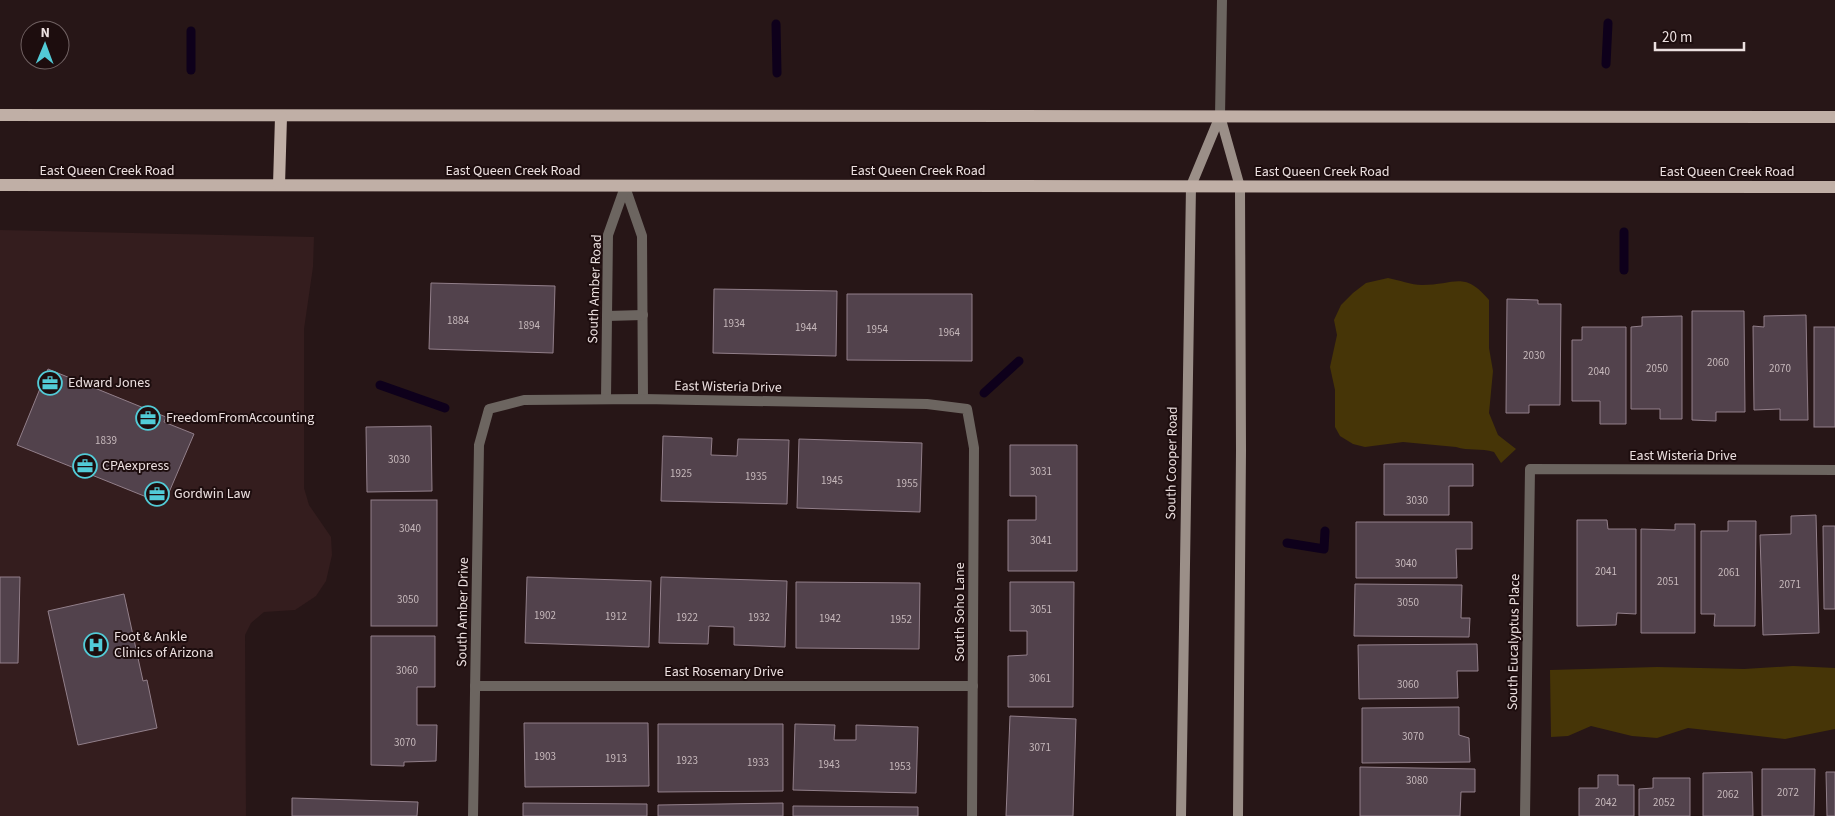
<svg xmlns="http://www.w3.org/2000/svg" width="1835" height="816" font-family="'Source Sans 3',sans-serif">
<rect width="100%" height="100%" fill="#271617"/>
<path fill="#341d1e" d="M 0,230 L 314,237 L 313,267 L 304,329 L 304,488 L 309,505 L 331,537 L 332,555 L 326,581 L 316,596 L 295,610 L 264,612 L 251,623 L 245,635 L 246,816 L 0,816 Z"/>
<g fill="#463507">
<path d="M 1388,278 C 1399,280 1411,285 1422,285 C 1455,285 1464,270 1489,300 L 1489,348 L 1493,371 L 1489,413 L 1498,435 L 1516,449 L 1501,463 L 1494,452 C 1481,448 1468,451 1456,447 L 1403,442 L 1365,447 L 1353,444 L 1340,436 L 1335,427 L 1335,390 L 1330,367 L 1337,335 L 1334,320 L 1341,305 L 1353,293 L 1366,283 Z"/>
<path d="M 1793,666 L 1835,668 L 1835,729 L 1785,739 L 1688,728 L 1657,738 L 1632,736 L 1591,726 L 1568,736 L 1551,737 L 1550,670 L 1657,667 L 1744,669 Z"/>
</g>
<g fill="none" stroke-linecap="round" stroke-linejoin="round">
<g stroke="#0e001b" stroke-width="9">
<path d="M 776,24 L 777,73"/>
<path d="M 191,31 L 191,70"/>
<path d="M 1606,64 L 1608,23"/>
<path d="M 1624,232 L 1624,270"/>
<path d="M 380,385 L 445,408"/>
<path d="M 984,393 L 1019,361"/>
<path d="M 1287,543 L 1324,549 L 1325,531"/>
</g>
</g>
<g fill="#52424c" stroke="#927f8a">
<path d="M 431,283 L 555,286 L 553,353 L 429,349 Z"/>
<path d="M 714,289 L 837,291 L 836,356 L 713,353 Z"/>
<path d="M 847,294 L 972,294 L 972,361 L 847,360 Z"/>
<path d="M 1507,299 L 1538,300 L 1538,304 L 1561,304 L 1560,405 L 1529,405 L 1529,413 L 1506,413 Z"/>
<path d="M 1692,311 L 1744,311 L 1745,412 L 1716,412 L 1716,421 L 1692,420 Z"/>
<path d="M 1806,315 L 1808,420 L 1780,420 L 1780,409 L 1754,410 L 1753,326 L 1764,327 L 1764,316 Z"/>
<path d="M 1682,316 L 1682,419 L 1660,419 L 1660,409 L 1631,409 L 1631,327 L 1642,326 L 1642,317 Z"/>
<path d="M 1582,327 L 1626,327 L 1626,424 L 1600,424 L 1600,401 L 1572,401 L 1572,340 L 1582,340 Z"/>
<rect x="1814" y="327" width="21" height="100"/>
<path d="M 48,369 L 166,417 L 164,422 L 194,434 L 164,504 L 17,445 Z"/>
<path d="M 431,426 L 432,491 L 367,492 L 366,427 Z"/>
<path d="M 663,436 L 712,438 L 711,455 L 737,456 L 738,439 L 789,440 L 787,504 L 661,501 Z"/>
<path d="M 799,439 L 922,443 L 920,512 L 797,508 Z"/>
<path d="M 1010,445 L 1077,445 L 1077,571 L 1008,571 L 1008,520 L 1036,520 L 1036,496 L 1010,496 Z"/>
<path d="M 1384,464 L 1473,464 L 1473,486 L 1449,486 L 1449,515 L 1384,515 Z"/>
<rect x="371" y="500" width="66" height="126"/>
<path d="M 1816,515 L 1819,633 L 1763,635 L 1760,535 L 1791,534 L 1791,516 Z"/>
<path d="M 1577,520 L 1607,520 L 1608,529 L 1636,529 L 1636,614 L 1617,613 L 1616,625 L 1577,626 Z"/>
<path d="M 1728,521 L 1756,521 L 1755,626 L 1714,626 L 1715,614 L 1701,614 L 1701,531 L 1728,531 Z"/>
<path d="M 1356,522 L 1472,522 L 1472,549 L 1456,549 L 1457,578 L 1356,578 Z"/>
<path d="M 1675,524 L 1695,524 L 1695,633 L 1641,633 L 1641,529 L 1675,530 Z"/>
<path d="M 1823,526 L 1835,526 L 1835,609 L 1824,609 Z"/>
<path d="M 0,577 L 20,577 L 18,663 L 0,663 Z"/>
<path d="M 527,577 L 651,581 L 649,647 L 525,643 Z"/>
<path d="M 661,577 L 787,581 L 785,647 L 734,645 L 734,627 L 709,626 L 708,644 L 659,643 Z"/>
<path d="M 796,582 L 920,583 L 919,649 L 796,648 Z"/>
<path d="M 1010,582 L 1074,582 L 1073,707 L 1008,707 L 1008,656 L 1027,655 L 1027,631 L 1010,631 Z"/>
<path d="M 1355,584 L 1462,585 L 1461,618 L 1470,618 L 1469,637 L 1354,636 Z"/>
<path d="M 124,594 L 143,681 L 147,680 L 157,728 L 78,745 L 48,611 Z"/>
<path d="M 371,636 L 435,636 L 435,687 L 417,687 L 417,725 L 437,725 L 436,761 L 404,762 L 404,766 L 371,765 Z"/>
<path d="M 1477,644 L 1478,671 L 1457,671 L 1458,698 L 1359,699 L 1358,645 Z"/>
<path d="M 1459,707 L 1459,735 L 1469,738 L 1470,762 L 1362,763 L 1362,708 Z"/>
<path d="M 1010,716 L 1076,719 L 1073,816 L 1006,816 Z"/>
<path d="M 524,723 L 648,723 L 649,786 L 525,787 Z"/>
<path d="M 658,724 L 783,724 L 783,791 L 658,792 Z"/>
<path d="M 795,724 L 835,725 L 834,740 L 856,740 L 856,725 L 918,727 L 916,793 L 793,790 Z"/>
<path d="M 1360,767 L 1475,769 L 1475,792 L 1461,792 L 1460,816 L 1360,816 Z"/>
<path d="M 1762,769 L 1815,769 L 1814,816 L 1762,816 Z"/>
<path d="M 1752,772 L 1753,816 L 1703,816 L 1703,773 Z"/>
<path d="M 1826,772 L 1835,772 L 1835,816 L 1827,816 Z"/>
<path d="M 1598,775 L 1618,775 L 1618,785 L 1634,785 L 1634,816 L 1579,816 L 1579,788 L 1598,788 Z"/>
<path d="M 1653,778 L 1690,778 L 1690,816 L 1639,816 L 1639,789 L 1653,788 Z"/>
<path d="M 292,798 L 418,802 L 417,816 L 292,816 Z"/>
<path d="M 523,803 L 647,804 L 647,816 L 523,816 Z"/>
<path d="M 783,803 L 783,816 L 658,816 L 658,805 Z"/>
<path d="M 793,806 L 918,807 L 918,816 L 793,816 Z"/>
</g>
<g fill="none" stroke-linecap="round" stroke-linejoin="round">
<g stroke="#6c6560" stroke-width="10">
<path d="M 1220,116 L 1222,0"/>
<path d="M 625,187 L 642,236 L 643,399"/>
<path d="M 607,316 L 643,315"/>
<path d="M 606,399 L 608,235 L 625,187"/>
<path d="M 475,686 L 973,686"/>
<path d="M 473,816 L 479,445 L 489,409 L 524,400 L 643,399 L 927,404 L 967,409 L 974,448 L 972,816"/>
<path d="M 1525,816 L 1530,469 L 1835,470"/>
</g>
<g stroke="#9b8f88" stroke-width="10">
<path d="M 1220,116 L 1240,187 L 1241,450 L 1238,816"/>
<path d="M 1181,816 L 1191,186 L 1220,116"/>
</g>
<g stroke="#c0afa6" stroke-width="12">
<path d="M 0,115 L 1835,117"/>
<path d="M 0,185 L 1835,187"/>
<path d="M 279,185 L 281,117"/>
</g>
</g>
<defs>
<g id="office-ring" transform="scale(1.25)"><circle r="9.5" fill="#1d0d0e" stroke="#52cbd7" stroke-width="1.5"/><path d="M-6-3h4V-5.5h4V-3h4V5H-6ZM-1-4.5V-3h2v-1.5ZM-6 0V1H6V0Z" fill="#52cbd7"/></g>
<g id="hospital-ring" transform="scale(1.25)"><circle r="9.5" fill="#1d0d0e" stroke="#52cbd7" stroke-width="1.5"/><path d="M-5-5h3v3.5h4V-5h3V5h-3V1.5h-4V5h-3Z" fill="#52cbd7"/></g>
</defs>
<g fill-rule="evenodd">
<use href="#office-ring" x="50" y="383"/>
<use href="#office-ring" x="148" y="418"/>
<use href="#office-ring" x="85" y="466"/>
<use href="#office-ring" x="157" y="494"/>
<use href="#hospital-ring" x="96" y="645"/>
</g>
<g text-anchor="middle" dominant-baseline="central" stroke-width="4" stroke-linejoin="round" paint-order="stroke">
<g font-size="11" fill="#c6b8bb">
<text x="458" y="320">1884</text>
<text x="734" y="323">1934</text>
<text x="529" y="325">1894</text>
<text x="806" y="327">1944</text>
<text x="877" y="329">1954</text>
<text x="949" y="332">1964</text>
<text x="1534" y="355">2030</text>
<text x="1718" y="362">2060</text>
<text x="1657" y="368">2050</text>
<text x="1780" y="368">2070</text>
<text x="1599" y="371">2040</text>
<text x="106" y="440">1839</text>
<text x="399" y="459">3030</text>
<text x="1041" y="471">3031</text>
<text x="681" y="473">1925</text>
<text x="756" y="476">1935</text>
<text x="832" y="480">1945</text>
<text x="907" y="483">1955</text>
<text x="1417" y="500">3030</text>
<text x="410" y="528">3040</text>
<text x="1041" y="540">3041</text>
<text x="1406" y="563">3040</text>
<text x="1606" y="571">2041</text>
<text x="1729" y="572">2061</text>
<text x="1668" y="581">2051</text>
<text x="1790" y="584">2071</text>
<text x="408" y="599">3050</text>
<text x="1408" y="602">3050</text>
<text x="1041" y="609">3051</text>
<text x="545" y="615">1902</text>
<text x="616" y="616">1912</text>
<text x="687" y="617">1922</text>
<text x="759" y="617">1932</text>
<text x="830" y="618">1942</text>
<text x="901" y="619">1952</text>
<text x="407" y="670">3060</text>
<text x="1040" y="678">3061</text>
<text x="1408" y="684">3060</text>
<text x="1413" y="736">3070</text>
<text x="405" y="742">3070</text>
<text x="1040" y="747">3071</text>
<text x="545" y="756">1903</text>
<text x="616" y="758">1913</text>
<text x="687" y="760">1923</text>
<text x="758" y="762">1933</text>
<text x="829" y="764">1943</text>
<text x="900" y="766">1953</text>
<text x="1417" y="780">3080</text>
<text x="1788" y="792">2072</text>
<text x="1728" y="794">2062</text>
<text x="1606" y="802">2042</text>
<text x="1664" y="802">2052</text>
</g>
<g font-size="14" fill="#ece0e0" stroke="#1d0d0e">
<text x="107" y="171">East Queen Creek Road</text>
<text x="513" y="171">East Queen Creek Road</text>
<text x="918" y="171">East Queen Creek Road</text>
<text x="1322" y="172">East Queen Creek Road</text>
<text x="1727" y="172">East Queen Creek Road</text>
<text transform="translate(595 289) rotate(-88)">South Amber Road</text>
<text transform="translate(728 387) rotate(1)">East Wisteria Drive</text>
<text x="1683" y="456">East Wisteria Drive</text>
<text transform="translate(1172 463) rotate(-89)">South Cooper Road</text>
<text transform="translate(463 612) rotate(-89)">South Amber Drive</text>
<text transform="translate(960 612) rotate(-90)">South Soho Lane</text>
<text transform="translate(1514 642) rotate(-89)">South Eucalyptus Place</text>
<text x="724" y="672">East Rosemary Drive</text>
</g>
<g font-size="14" fill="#ece0e0" stroke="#1d0d0e" text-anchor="start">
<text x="68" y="383">Edward Jones</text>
<text x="166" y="418">FreedomFromAccounting</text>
<text x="102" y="466">CPAexpress</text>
<text x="174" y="494">Gordwin Law</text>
<text x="114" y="637">Foot &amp; Ankle<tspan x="114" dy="16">Clinics of Arizona</tspan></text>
</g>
</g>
<g transform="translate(45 45) rotate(1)"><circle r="24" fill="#1d0d0e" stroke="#706162"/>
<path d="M0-4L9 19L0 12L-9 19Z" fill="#52cbd7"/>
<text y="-8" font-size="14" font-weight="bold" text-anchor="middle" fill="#ece0e0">N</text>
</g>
<path d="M1655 42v8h89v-8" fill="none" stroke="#ece0e0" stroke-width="2.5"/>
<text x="1662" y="42" font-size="15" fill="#ece0e0" stroke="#1d0d0e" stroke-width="4" paint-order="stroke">20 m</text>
</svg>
